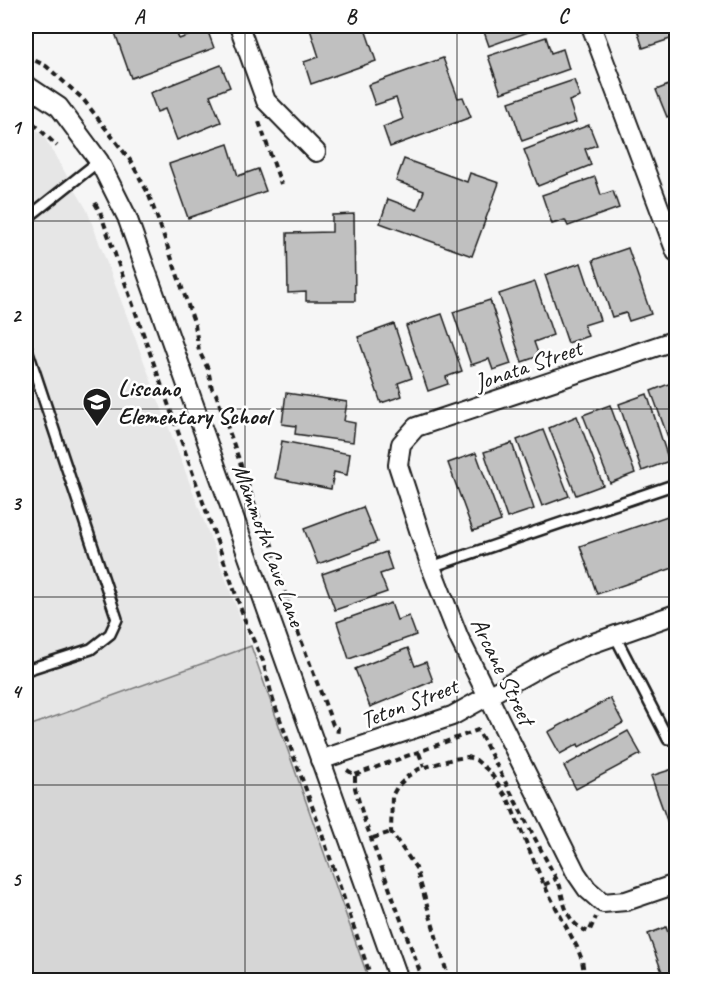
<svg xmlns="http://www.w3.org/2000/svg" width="702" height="1006" font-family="Caveat,sans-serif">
<rect width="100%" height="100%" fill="#f6f6f6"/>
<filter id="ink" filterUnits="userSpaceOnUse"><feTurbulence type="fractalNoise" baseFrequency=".0167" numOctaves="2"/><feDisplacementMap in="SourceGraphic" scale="12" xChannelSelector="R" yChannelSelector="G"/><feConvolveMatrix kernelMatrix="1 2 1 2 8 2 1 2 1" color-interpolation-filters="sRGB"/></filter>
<g filter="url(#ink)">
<path fill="#e6e6e6" d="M 26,121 L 43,135 L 87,210 L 251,646 L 26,727 Z"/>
<path fill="#d6d6d6" stroke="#797979" stroke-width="1.5" d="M 251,646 L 369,980 L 26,980 L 26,727 Z"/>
<g fill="#c0c0c0" stroke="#1c1c1c" stroke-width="1.5">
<path d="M 117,26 L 174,26 L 179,39 L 207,29 L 214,48 L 131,78 L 113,27 Z"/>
<path d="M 309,26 L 364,26 L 376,61 L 311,84 L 304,62 L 319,57 Z"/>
<path d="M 482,26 L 545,26 L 489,46 Z"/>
<path d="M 636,26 L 668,26 L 673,38 L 643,48 Z"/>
<path d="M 546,37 L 551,53 L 563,49 L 569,69 L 501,93 L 488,56 Z"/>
<path d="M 443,58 L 458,98 L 463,97 L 471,117 L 390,147 L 383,127 L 403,119 L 396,98 L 375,105 L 368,85 Z"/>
<path d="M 221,65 L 230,87 L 210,95 L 221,122 L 177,140 L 165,109 L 157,112 L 150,93 Z"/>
<path d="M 574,80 L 580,97 L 569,101 L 576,122 L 522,141 L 509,102 Z"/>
<path d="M 676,82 L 676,113 L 667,117 L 656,90 Z"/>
<path d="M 589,125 L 597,145 L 585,149 L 591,165 L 538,186 L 524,150 Z"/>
<path d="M 228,144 L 238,176 L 258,169 L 266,191 L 188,218 L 169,164 Z"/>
<path d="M 404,159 L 467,182 L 470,173 L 499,183 L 472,256 L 380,223 L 388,199 L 417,210 L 424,191 L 396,181 Z"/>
<path d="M 595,177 L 601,195 L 613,191 L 619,208 L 568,226 L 565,220 L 552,224 L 542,195 Z"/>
<path d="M 354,214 L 355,301 L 306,301 L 306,292 L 288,293 L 287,233 L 332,232 L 332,215 Z"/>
<path d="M 628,248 L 651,314 L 629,321 L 626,313 L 612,317 L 593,260 Z"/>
<path d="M 581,263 L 600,320 L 584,325 L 588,336 L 568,343 L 545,275 Z"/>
<path d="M 535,282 L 553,335 L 534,342 L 539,356 L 522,362 L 499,294 Z"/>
<path d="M 490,300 L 511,364 L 493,370 L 489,359 L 471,365 L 453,312 Z"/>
<path d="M 442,314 L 462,371 L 446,377 L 448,384 L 428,391 L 406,326 Z"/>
<path d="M 394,324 L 412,378 L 398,383 L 402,396 L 381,403 L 358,337 Z"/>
<path d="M 676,381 L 676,459 L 651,391 Z"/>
<path d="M 286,393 L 347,402 L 344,421 L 355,423 L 353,442 L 295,434 L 296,426 L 282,424 Z"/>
<path d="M 647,394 L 669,461 L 642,471 L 619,404 Z"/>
<path d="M 610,405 L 635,473 L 610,483 L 583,415 Z"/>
<path d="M 577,416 L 603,485 L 576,495 L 549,428 Z"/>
<path d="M 543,430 L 569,496 L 542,506 L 517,440 Z"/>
<path d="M 282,441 L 350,454 L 347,475 L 334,472 L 331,489 L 275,478 Z"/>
<path d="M 512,443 L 534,509 L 507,518 L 484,452 Z"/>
<path d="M 476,453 L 501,521 L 473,531 L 448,463 Z"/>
<path d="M 363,507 L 377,542 L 318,564 L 304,529 Z"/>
<path d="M 676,513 L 676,567 L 597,594 L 580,546 Z"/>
<path d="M 386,552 L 392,570 L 380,574 L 387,592 L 335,610 L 322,574 Z"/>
<path d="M 391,603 L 397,620 L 409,616 L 416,635 L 349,659 L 337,622 Z"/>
<path d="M 408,648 L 415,666 L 426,662 L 433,681 L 370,707 L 355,669 Z"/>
<path d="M 610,698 L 623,723 L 579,747 L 578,744 L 560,754 L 548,732 Z"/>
<path d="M 628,731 L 641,754 L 576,789 L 564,766 Z"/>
<path d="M 676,768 L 676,839 L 674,840 L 651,776 Z"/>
<path d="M 666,927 L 671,941 L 676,938 L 676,980 L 665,980 L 648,934 Z"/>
</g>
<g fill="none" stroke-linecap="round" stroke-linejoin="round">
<g stroke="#1c1c1c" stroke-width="14">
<g id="lane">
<path d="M 26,219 L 99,161"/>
<path d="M 26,346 L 117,619 L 110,634 L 91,649 L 26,670"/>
<path d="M 431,567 L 676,484"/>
<path d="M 615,636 L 668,739 L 676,737"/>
</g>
</g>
<g stroke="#1c1c1c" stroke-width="22">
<g id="street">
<path d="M 239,26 L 266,101 L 316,152"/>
<path d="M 591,26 L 676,252"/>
<path d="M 26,85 L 59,107 L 99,161 L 127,217 L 399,980"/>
<path d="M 676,340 L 416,427 L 401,444 L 398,465 L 431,567 L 459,638 L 576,873 L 587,889 L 603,903 L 626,901 L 676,884"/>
<path d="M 320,760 L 452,716 L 547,663 L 585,646 L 676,614"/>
</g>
</g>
<g stroke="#1c1c1c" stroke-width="4" stroke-dasharray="6 4.5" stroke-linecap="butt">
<path d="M 26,56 L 46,66 L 83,99 L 130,160 L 148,193 L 161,228 L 195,325 L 199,351 L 208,369 L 212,389 L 216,394 L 262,525 L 272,545 L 289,608 L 333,725 L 338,728 L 337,737"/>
<path d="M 26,116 L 57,146"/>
<path d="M 259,122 L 281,184"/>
<path d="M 95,203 L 100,212 L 247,626 L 263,661 L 273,700 L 315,814 L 372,980"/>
<path d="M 419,753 L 424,767"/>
<path d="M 347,770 L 355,775 L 355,788 L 364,819 L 423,980"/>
<path d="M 355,775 L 478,730 L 560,886 C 564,906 568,925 589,932 L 596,917"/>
<path d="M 373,838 L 391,832"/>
<path d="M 544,885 L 556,879"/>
<path d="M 449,980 L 416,868 L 391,832 L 392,796 L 397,787 L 408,776 L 419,769 L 453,759 L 467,757 L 476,760 L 490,772 L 508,799 L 544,885 L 577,947 L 582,960 L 585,980"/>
</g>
<use href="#lane" stroke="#fff" stroke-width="9"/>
<use href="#street" stroke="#fff" stroke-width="18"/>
</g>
</g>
<path fill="none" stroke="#1c1c1c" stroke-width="1.5" stroke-opacity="0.55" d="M 245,26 L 245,980M 457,26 L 457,980M 26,221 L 676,221M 26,409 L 676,409M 26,597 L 676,597M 26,785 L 676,785"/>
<defs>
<g id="school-pin" transform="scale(1.5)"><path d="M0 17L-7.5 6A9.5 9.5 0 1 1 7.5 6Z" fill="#1c1c1c" stroke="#fff"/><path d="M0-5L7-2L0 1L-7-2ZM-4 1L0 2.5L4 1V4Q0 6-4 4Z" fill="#fff"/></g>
</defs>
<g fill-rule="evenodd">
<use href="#school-pin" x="97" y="402"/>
</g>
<g text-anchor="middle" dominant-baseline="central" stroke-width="5" stroke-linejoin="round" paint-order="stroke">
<g font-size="24" fill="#1c1c1c" stroke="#fff">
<text transform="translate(528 365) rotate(-19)">Jonata Street</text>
<text transform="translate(269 545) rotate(70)">Mammoth Cave Lane</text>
<text transform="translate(503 671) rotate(64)">Arcane Street</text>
<text transform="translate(409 703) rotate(-21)">Teton Street</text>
</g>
<g font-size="24" font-weight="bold" fill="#1c1c1c" stroke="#fff" text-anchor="start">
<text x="118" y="388">Liscano<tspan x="118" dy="28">Elementary School</tspan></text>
</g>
</g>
<rect width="702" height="1006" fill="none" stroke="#fff" stroke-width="66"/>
<rect x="33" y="33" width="636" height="940" fill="none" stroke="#1c1c1c" stroke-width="2"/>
<g font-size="20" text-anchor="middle" font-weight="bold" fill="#1c1c1c">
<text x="139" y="23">A</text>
<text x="351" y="23">B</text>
<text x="563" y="23">C</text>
<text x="16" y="134">1</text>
<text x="16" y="322">2</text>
<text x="16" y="510">3</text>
<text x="16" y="698">4</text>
<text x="16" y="886">5</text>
</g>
</svg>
